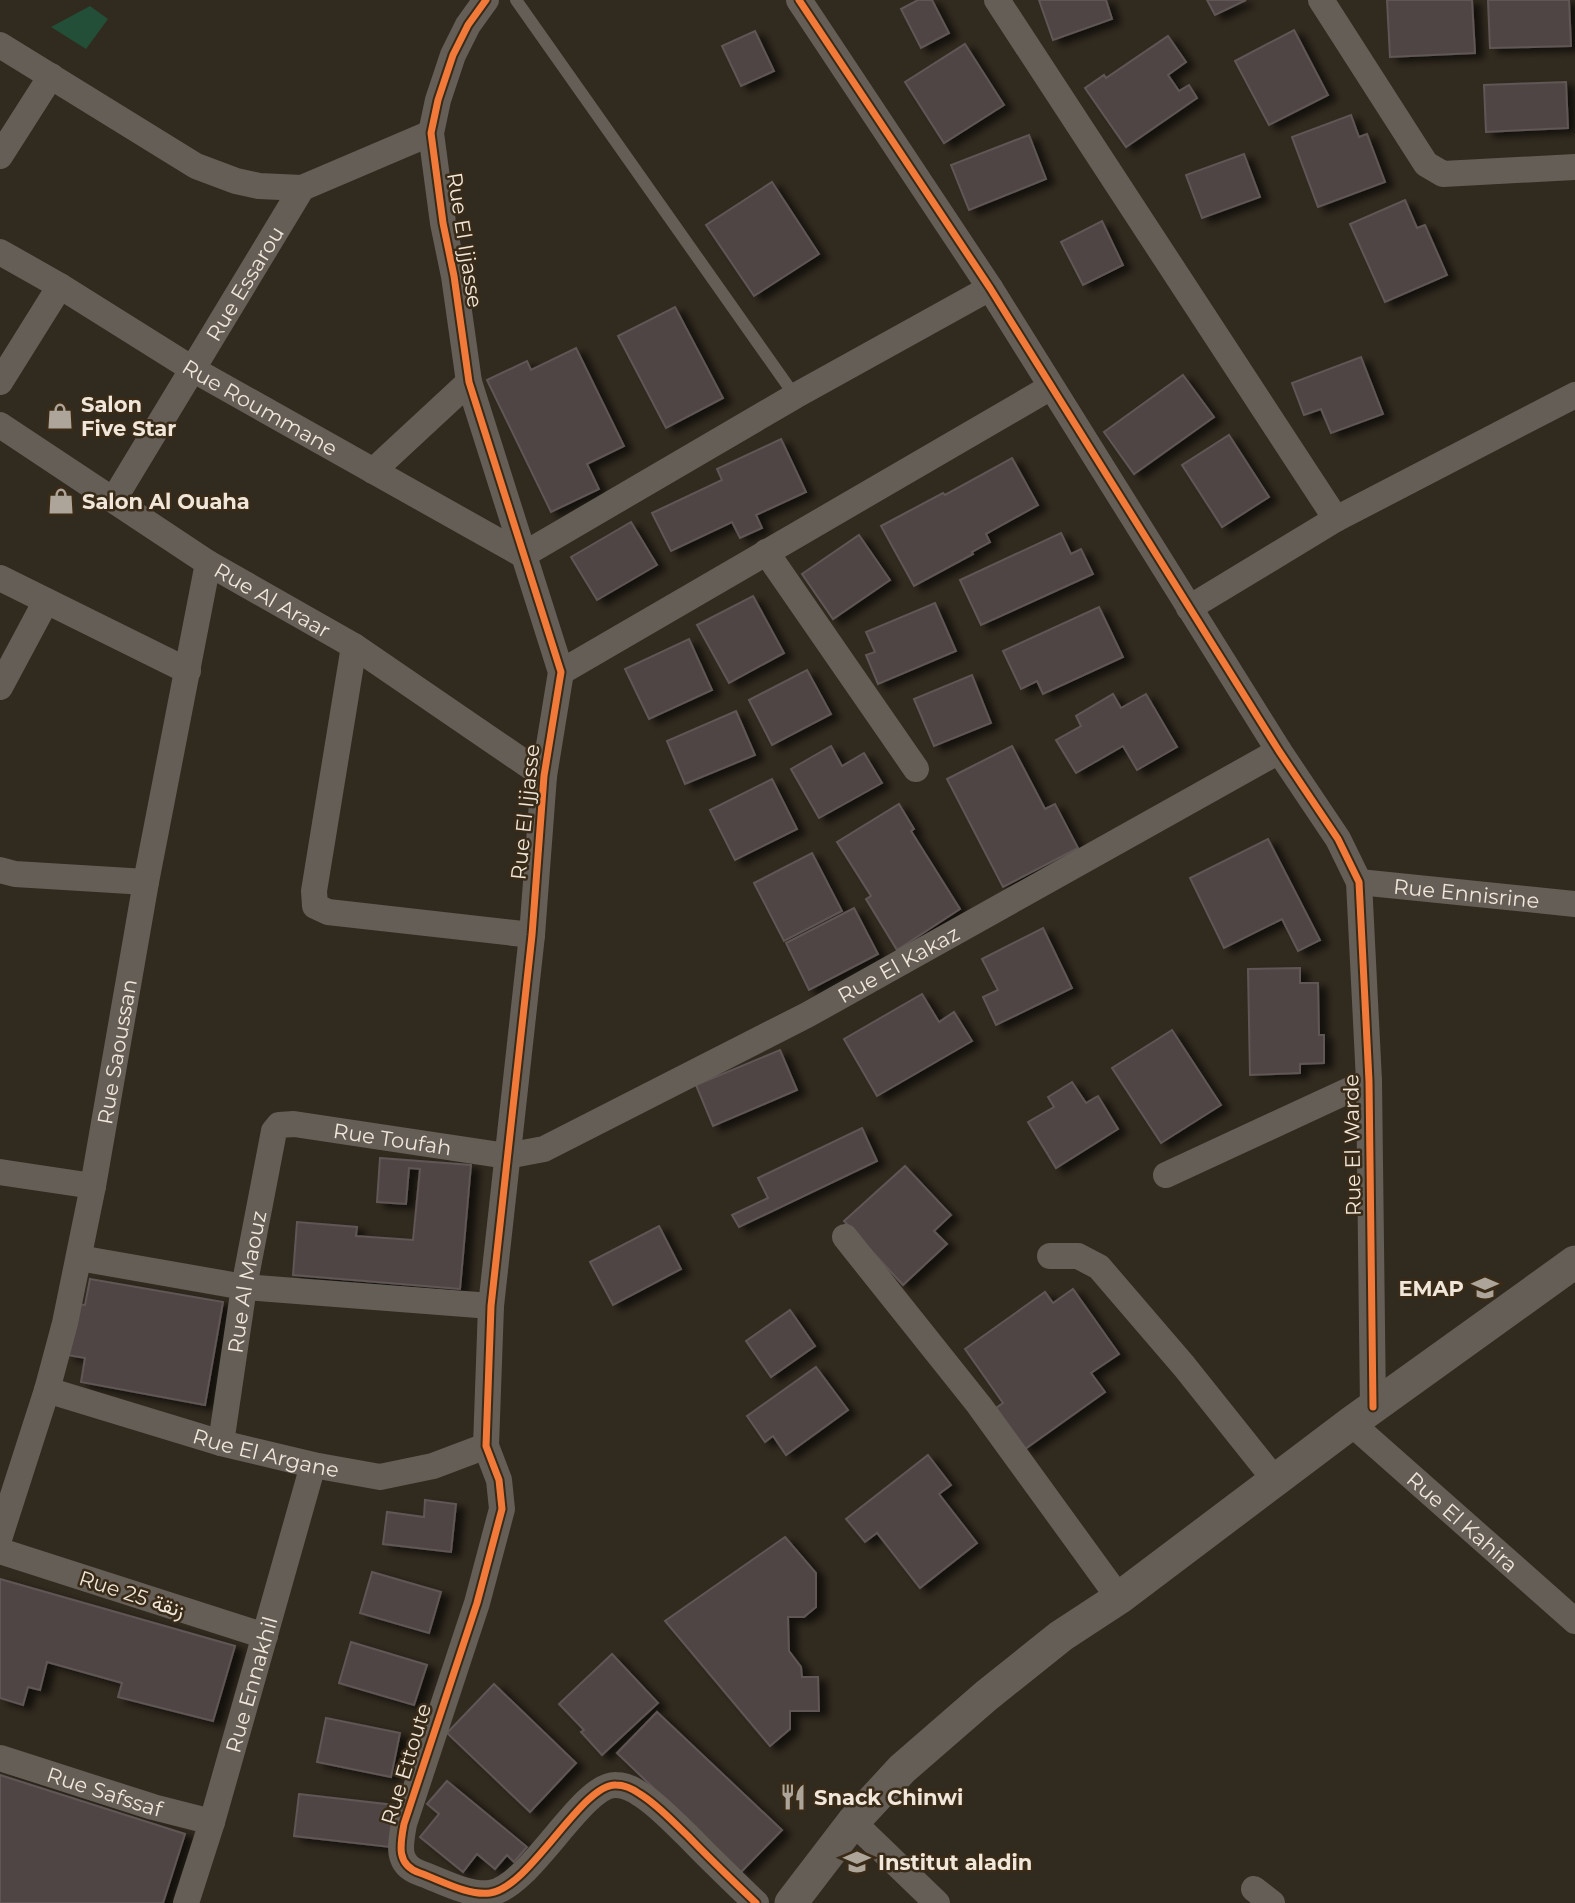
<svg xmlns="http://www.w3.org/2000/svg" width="1575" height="1903" font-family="Montserrat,Vazirmatn,sans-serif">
<defs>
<filter id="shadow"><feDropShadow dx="8" dy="4.5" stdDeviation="3.5" flood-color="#0009"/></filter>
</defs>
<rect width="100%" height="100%" fill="#312a1f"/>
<path fill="#234e37" d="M 90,6 L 108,19 L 86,49 L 51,27 Z"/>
<g fill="#504545" stroke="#5f5755" stroke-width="2" filter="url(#shadow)">
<path d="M 918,0 L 932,0 L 949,33 L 921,48 L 901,9 Z"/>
<path d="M 1039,0 L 1106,0 L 1112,19 L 1053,40 Z"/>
<path d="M 1207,0 L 1246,0 L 1215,15 Z"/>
<path d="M 1387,0 L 1472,0 L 1475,53 L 1390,57 Z"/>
<path d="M 1488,0 L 1569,0 L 1571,46 L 1490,48 Z"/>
<path d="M 1294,30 L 1328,95 L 1269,125 L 1235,61 Z"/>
<path d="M 755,31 L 774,71 L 741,86 L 722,46 Z"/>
<path d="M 1168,36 L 1186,62 L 1168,75 L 1179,91 L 1189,85 L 1197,98 L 1126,147 L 1085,88 L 1104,75 L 1106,78 Z"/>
<path d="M 965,44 L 1004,105 L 944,143 L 905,82 Z"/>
<path d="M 1566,82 L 1568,128 L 1486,132 L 1484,85 Z"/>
<path d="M 1351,115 L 1359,137 L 1367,134 L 1385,182 L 1318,207 L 1292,137 Z"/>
<path d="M 1029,135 L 1046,179 L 969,210 L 951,165 Z"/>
<path d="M 1244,154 L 1260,197 L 1202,218 L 1186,175 Z"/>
<path d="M 772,182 L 819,254 L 754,296 L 706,225 Z"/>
<path d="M 1405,200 L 1417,228 L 1425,225 L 1447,275 L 1385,302 L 1350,224 Z"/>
<path d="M 1102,221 L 1123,265 L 1083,285 L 1061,242 Z"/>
<path d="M 675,307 L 723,398 L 666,428 L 618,336 Z"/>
<path d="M 576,348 L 624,446 L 587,464 L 599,489 L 551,512 L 487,380 L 527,361 L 531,370 Z"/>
<path d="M 1361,357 L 1383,414 L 1331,433 L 1321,409 L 1304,415 L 1292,383 Z"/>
<path d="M 1183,375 L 1214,417 L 1134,474 L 1104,432 Z"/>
<path d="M 1229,435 L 1269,497 L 1222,527 L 1182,465 Z"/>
<path d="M 781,439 L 806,492 L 756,515 L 762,528 L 740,538 L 732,522 L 671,551 L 652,513 L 722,480 L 717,469 Z"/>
<path d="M 1012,458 L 1038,505 L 986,534 L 990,542 L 972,552 L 973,554 L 914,586 L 881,526 L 943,493 L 945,495 Z"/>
<path d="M 631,522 L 657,565 L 597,600 L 571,557 Z"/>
<path d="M 1061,533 L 1071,554 L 1081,549 L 1093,574 L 981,625 L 960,580 Z"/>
<path d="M 859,535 L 890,580 L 833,619 L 802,574 Z"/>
<path d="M 753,596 L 784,653 L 729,683 L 697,625 Z"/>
<path d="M 935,603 L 956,651 L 878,684 L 866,655 L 875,652 L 866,632 Z"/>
<path d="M 1099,607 L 1123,657 L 1043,694 L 1037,681 L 1021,689 L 1003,651 Z"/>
<path d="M 689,639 L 712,690 L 649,719 L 625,669 Z"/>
<path d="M 807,670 L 831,714 L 772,745 L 749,700 Z"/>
<path d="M 972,675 L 991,723 L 934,746 L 914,699 Z"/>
<path d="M 1113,694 L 1121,708 L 1146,694 L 1177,747 L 1137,770 L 1123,746 L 1076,773 L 1056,740 L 1081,726 L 1076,716 Z"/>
<path d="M 736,711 L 755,755 L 685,784 L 667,741 Z"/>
<path d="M 831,746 L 842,766 L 864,753 L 882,783 L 819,818 L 791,769 Z"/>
<path d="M 1012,746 L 1045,809 L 1055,804 L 1078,848 L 1003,887 L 947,779 Z"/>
<path d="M 772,779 L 797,829 L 735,860 L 710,810 Z"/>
<path d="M 899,804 L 914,829 L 911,831 L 960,909 L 897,950 L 866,899 L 871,896 L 837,842 Z"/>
<path d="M 1268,839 L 1320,940 L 1298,951 L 1282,919 L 1224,948 L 1190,878 Z"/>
<path d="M 812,853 L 842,911 L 784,941 L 754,883 Z"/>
<path d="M 854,908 L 878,954 L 809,990 L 786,943 Z"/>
<path d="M 1043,928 L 1072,988 L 996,1025 L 983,997 L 998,990 L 982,959 Z"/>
<path d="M 1300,968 L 1300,983 L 1318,983 L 1319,1035 L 1324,1035 L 1324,1063 L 1300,1064 L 1300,1073 L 1250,1075 L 1248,969 Z"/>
<path d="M 922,994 L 939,1022 L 954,1012 L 972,1041 L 877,1096 L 844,1039 Z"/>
<path d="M 1172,1030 L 1221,1105 L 1161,1143 L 1112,1068 Z"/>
<path d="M 780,1050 L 797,1090 L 713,1126 L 696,1085 Z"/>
<path d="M 1072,1082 L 1086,1103 L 1098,1096 L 1118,1129 L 1056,1168 L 1028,1122 L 1054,1107 L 1048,1097 Z"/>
<path d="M 862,1128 L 877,1161 L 739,1227 L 732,1215 L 768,1198 L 758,1178 Z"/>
<path d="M 380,1158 L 471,1165 L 460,1289 L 293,1275 L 297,1222 L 357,1227 L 356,1236 L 413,1240 L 420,1169 L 409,1168 L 406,1204 L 377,1202 Z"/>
<path d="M 905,1166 L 951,1215 L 934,1231 L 947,1244 L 903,1285 L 844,1221 Z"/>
<path d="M 659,1226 L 681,1269 L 613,1305 L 590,1262 Z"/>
<path d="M 90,1279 L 223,1302 L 205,1405 L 81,1382 L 85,1358 L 67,1355 L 76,1304 L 85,1305 Z"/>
<path d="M 1073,1289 L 1119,1354 L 1091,1373 L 1105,1392 L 1025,1449 L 996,1408 L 1003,1403 L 965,1349 L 1045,1292 L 1053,1303 Z"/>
<path d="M 790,1310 L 815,1346 L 771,1377 L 746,1341 Z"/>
<path d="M 816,1367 L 848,1410 L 786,1455 L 773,1436 L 765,1442 L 747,1416 Z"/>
<path d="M 928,1455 L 951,1485 L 939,1494 L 977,1543 L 920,1588 L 877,1533 L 865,1542 L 846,1519 Z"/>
<path d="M 425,1500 L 456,1504 L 451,1552 L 383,1544 L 387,1512 L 424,1517 Z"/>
<path d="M 785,1537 L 816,1573 L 816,1607 L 804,1617 L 788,1617 L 789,1651 L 801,1667 L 802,1677 L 818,1677 L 819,1711 L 790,1711 L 790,1729 L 770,1746 L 665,1621 Z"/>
<path d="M 372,1572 L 441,1592 L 429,1633 L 360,1613 Z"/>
<path d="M 0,1579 L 235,1646 L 213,1721 L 118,1697 L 122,1683 L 47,1662 L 40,1690 L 28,1687 L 23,1705 L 0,1698 Z"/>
<path d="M 351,1642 L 427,1665 L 414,1705 L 339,1683 Z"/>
<path d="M 612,1654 L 658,1703 L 602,1755 L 581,1732 L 584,1730 L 559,1704 Z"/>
<path d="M 494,1684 L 576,1763 L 530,1812 L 447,1733 Z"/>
<path d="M 657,1712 L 782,1830 L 741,1872 L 617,1753 Z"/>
<path d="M 326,1718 L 400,1733 L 391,1777 L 317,1762 Z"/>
<path d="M 0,1775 L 185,1834 L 163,1903 L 0,1903 Z"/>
<path d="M 447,1781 L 527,1847 L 514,1862 L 507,1855 L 495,1869 L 477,1854 L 463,1872 L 420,1837 L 439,1814 L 427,1804 Z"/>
<path d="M 299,1794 L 394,1805 L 390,1847 L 294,1836 Z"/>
</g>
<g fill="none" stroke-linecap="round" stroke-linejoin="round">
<path stroke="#655e57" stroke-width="12" d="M 516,0 L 795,396"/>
<g stroke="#655e57" stroke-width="26">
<path d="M 486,0 L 468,25 L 453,55 L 438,100 L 431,133 L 443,223 L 454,276 L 469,382 L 561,672 L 544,776 L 532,935 L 491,1306 L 486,1446 L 499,1480 L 502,1509 L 477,1603 L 404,1824 C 400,1845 396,1865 420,1873 C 440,1880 468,1896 490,1893 C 530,1888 582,1783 616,1785 C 624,1785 633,1789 640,1794 C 658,1805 673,1822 688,1836 C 710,1859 733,1881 756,1903"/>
<path d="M 799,0 L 990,288 L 1279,751 L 1338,839 L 1359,882 L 1369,1081 L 1373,1407"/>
<path d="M 997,0 L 1336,519"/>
<path d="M 1321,0 L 1426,164 L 1443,174 L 1575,167"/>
<path d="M 0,45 L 196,166 L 236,181 L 259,186 L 302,188"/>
<path d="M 0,156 L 51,76"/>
<path id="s1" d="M 0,252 L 60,286 L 194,370 L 523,555 L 795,396 L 990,288"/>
<path d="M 0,382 L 60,286"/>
<path id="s2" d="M 0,425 L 208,563 L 354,646 L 544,776"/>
<path d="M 373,471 L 469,382"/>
<path id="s3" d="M 114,499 L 302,188 L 431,133"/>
<path d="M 766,552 L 916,769"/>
<path d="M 0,578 L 188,671"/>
<path d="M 1189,608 L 1336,519 L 1575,395"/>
<path d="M 354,646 L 314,891 L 315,906 L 328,912 L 532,935"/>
<path d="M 561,672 L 1051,387"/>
<path d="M 0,687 L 46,601"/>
<path d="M 0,870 L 15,874 L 146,882"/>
<path id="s4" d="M 1359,882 L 1575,904"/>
<path d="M 0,1172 L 93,1186"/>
<path d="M 1166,1175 L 1369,1081"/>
<path d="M 845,1237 L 979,1405 L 1119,1598"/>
<path d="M 1050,1256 L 1078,1256 L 1099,1267 L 1184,1366 L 1275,1480"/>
<path d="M 79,1258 L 244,1287 L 491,1306"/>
<path id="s5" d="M 47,1390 L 221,1443 L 313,1465 L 380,1477 L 433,1466 L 486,1446"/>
<path id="s6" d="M 1351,1423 L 1575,1621"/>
<path id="s7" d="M 221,1443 L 244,1287 L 274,1131 L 279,1125 L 294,1124 L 507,1156 L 544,1149 L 807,1015 L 1279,751"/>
<path id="s8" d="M 0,1536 L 47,1390 L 65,1323 L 93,1186 L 146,882 L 208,563"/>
<path d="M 0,1551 L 265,1636"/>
<path id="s9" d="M 0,1758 L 153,1807 L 212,1822"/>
<path d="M 853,1822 L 937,1903"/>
<path d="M 1254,1889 L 1272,1903"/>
<path id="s10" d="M 186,1903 L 212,1822 L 313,1465"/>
</g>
<path stroke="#655e57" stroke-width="33" d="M 791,1903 L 853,1822 L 902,1769 L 986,1696 L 1061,1636 L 1119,1598 L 1351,1423 L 1575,1262"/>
<g stroke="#392b17" stroke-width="11">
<g id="cycleway">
<path d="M 486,0 L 468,25 L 453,55 L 438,100 L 431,133 L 443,223 L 454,276 L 469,382 L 561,672 L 544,776 L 532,935 L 491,1306 L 486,1446 L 499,1480 L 502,1509 L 477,1603 L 404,1824 C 400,1845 396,1865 420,1873 C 440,1880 468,1896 490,1893 C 530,1888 582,1783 616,1785 C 624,1785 633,1789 640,1794 C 658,1805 673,1822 688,1836 C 710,1859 733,1881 756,1903"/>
<path d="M 799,0 L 990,288 L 1279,751 L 1338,839 L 1359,882 L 1369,1081 L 1373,1407"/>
</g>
</g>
<use href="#cycleway" stroke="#f17a3a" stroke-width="7"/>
</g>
<defs>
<g id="shop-bare" transform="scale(2.1)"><path d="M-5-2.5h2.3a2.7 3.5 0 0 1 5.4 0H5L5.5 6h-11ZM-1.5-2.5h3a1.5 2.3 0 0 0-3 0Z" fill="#ada599" stroke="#392b17" stroke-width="2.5" paint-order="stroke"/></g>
<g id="school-bare" transform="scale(2.1)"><path d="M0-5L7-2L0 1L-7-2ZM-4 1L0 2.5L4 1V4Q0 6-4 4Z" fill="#ada599" stroke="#392b17" stroke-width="2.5" paint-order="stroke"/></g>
<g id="restaurant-bare" transform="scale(2.1)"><path d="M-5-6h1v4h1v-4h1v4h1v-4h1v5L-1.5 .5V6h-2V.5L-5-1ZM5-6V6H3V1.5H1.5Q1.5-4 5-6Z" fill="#ada599" stroke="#392b17" stroke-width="2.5" paint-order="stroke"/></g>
</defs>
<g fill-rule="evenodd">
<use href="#shop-bare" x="60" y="416"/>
<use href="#shop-bare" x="61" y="501"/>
<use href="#school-bare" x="1485" y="1288"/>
<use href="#restaurant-bare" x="793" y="1797"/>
<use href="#school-bare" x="857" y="1862"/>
</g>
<g text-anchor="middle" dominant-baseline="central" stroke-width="5" stroke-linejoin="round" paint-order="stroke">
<g font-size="21" fill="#f0e7da" stroke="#392b17">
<text transform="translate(465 240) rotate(81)">Rue El Ijjasse</text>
<text stroke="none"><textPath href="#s3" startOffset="252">Rue Essarou</textPath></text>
<text stroke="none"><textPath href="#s1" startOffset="303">Rue Roummane</textPath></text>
<text stroke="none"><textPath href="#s2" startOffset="324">Rue Al Araar</textPath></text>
<text transform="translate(525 812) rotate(-84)">Rue El Ijjasse</text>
<text stroke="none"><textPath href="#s4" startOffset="108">Rue Ennisrine</textPath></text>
<text stroke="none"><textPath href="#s7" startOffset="992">Rue El Kakaz</textPath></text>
<text stroke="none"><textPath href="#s8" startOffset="499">Rue Saoussan</textPath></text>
<text stroke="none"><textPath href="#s7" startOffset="439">Rue Toufah</textPath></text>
<text transform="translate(1352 1145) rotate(-91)">Rue El Warde</text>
<text stroke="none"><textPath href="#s7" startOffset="163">Rue Al Maouz</textPath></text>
<text stroke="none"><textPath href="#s5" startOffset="228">Rue El Argane</textPath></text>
<text stroke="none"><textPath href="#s6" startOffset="149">Rue El Kahira</textPath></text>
<text transform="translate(132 1594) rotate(18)">Rue 25 زنقة</text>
<text stroke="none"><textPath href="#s10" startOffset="228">Rue Ennakhil</textPath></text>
<text transform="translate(406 1764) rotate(-73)">Rue Ettoute</text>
<text stroke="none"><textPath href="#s9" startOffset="110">Rue Safssaf</textPath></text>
</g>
<g font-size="21" font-weight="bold" fill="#f0e7da" stroke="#392b17" text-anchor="start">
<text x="81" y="404">Salon<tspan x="81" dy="24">Five Star</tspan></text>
<text x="82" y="501">Salon Al Ouaha</text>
<text x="1464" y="1288" text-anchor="end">EMAP</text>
<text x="814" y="1797">Snack Chinwi</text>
<text x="878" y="1862">Institut aladin</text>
</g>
</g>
</svg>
